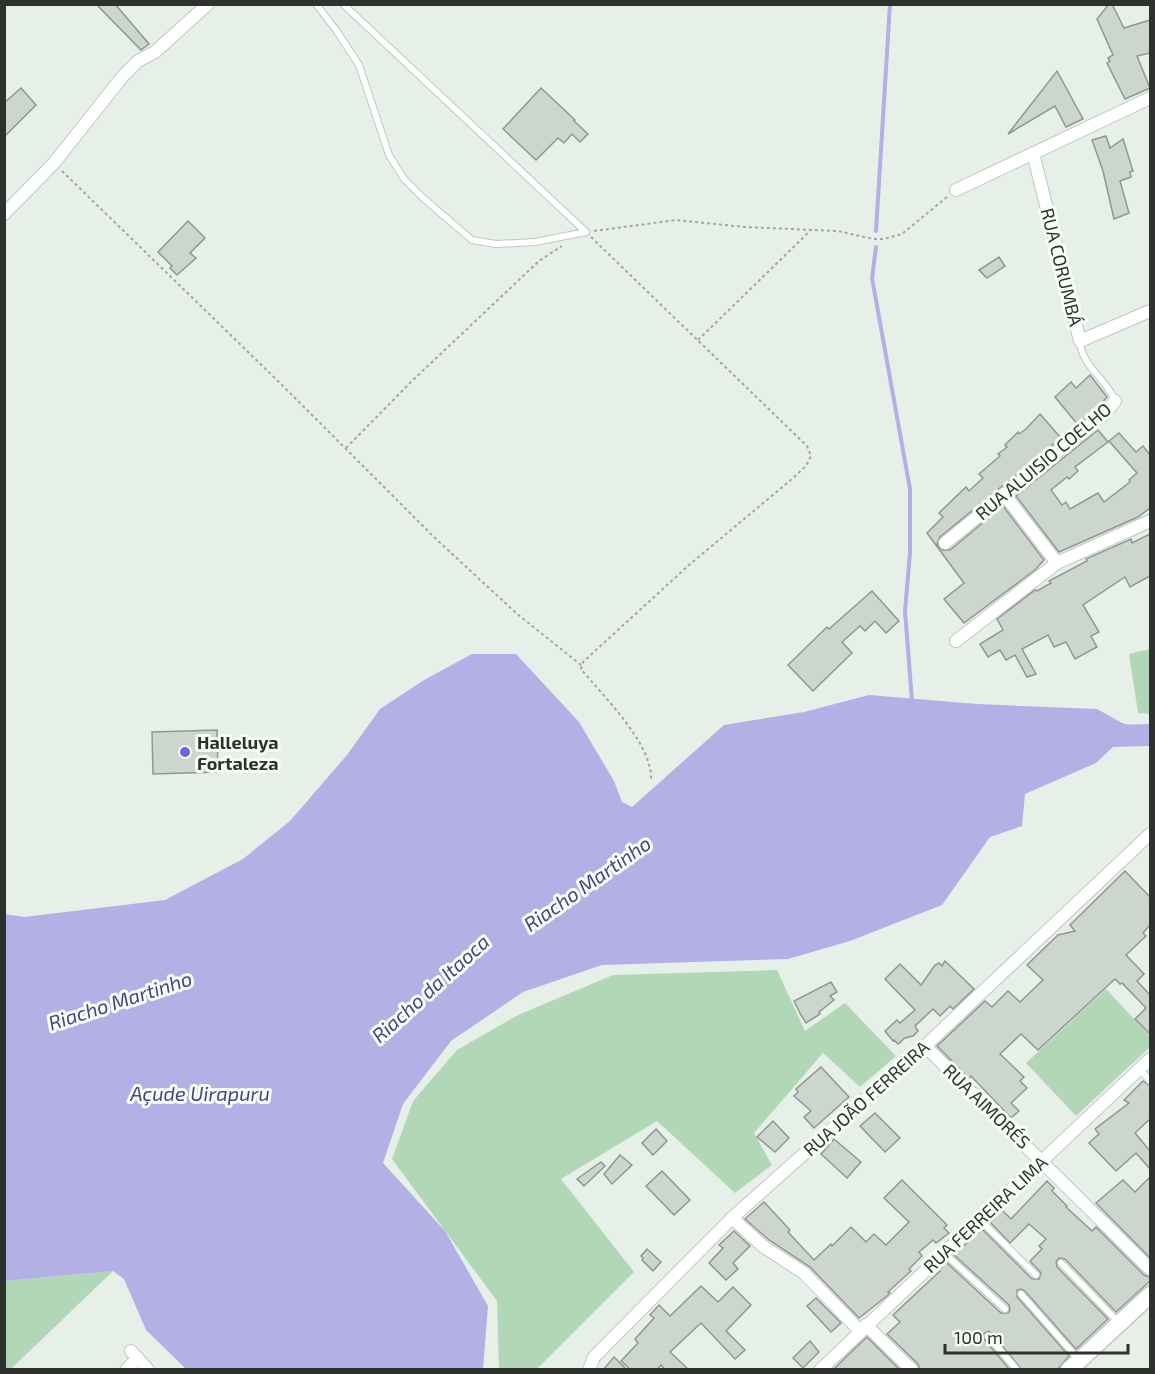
<svg xmlns="http://www.w3.org/2000/svg" width="1155" height="1374" font-family="'Exo 2',sans-serif">
<rect width="100%" height="100%" fill="#e7f0e8"/>
<g fill="#b2d7b7">
<path d="M 1150,649 L 1150,714 L 1138,713 L 1129,654 Z"/>
<path d="M 777,970 L 805,1031 L 845,1003 L 896,1056 L 860,1087 L 823,1053 L 754,1133 L 772,1165 L 735,1193 L 657,1121 L 561,1179 L 634,1272 L 537,1369 L 499,1369 L 497,1301 L 392,1159 L 413,1101 L 457,1050 L 518,1015 L 613,975 Z"/>
<path d="M 1106,989 L 1150,1036 L 1150,1047 L 1076,1116 L 1026,1063 Z"/>
<path d="M 113,1271 L 11,1369 L 5,1370 L 5,1281 Z"/>
</g>
<path fill="#b2b0e4" d="M 472,654 L 516,654 L 579,722 L 614,781 L 622,802 L 632,807 L 724,725 L 804,712 L 869,695 L 977,704 L 1097,709 L 1122,723 L 1149,731 L 1115,745 L 1096,763 L 1025,794 L 1022,826 L 990,837 L 942,905 L 850,941 L 788,959 L 602,965 L 523,992 L 451,1041 L 403,1104 L 383,1163 L 445,1231 L 488,1306 L 483,1369 L 186,1369 L 146,1330 L 124,1279 L 113,1271 L 5,1281 L 5,914 L 24,917 L 165,900 L 243,859 L 290,821 L 347,755 L 380,709 L 424,680 Z"/>
<g fill="none" stroke-linecap="round" stroke-linejoin="round">
<g stroke="#b2b0e4" stroke-width="4">
<path d="M 876,231 L 890,4"/>
<path d="M 876,247 L 872,278 L 910,489 L 910,553 L 905,611 L 912,701"/>
</g>
<path stroke="#b2b0e4" stroke-width="22" d="M 1110,736 L 1150,735"/>
</g>
<g fill="#cdd6ce" stroke="#8f9890" stroke-width="1.5">
<path d="M 96,4 L 115,4 L 149,44 L 141,50 Z"/>
<path d="M 1109,4 L 1112,4 L 1124,28 L 1150,20 L 1150,53 L 1137,56 L 1150,88 L 1125,99 L 1107,63 L 1110,61 L 1108,58 L 1113,55 L 1097,19 Z"/>
<path d="M 1057,71 L 1083,119 L 1066,127 L 1055,106 L 1008,134 Z"/>
<path d="M 21,88 L 36,105 L 4,137 L 4,103 Z"/>
<path d="M 541,88 L 575,120 L 574,121 L 588,134 L 580,142 L 572,134 L 564,143 L 558,138 L 536,160 L 503,129 Z"/>
<path d="M 1106,136 L 1110,148 L 1123,139 L 1133,171 L 1130,172 L 1131,177 L 1120,181 L 1129,213 L 1114,219 L 1103,171 L 1092,140 Z"/>
<path d="M 188,221 L 205,238 L 190,253 L 196,258 L 177,275 L 170,268 L 172,266 L 158,252 Z"/>
<path d="M 999,257 L 1005,266 L 987,278 L 979,270 Z"/>
<path d="M 1090,375 L 1107,397 L 1098,408 L 1078,425 L 1055,397 L 1071,382 L 1076,388 Z"/>
<path d="M 1040,414 L 1061,438 L 940,537 L 937,544 L 942,550 L 950,550 L 1003,506 L 1044,560 L 1035,570 L 964,623 L 944,599 L 964,583 L 927,533 L 943,517 L 939,513 L 966,487 L 969,491 L 983,478 L 979,474 L 1000,456 L 998,454 L 1007,447 L 1005,445 L 1018,432 L 1019,434 L 1026,429 Z"/>
<path d="M 1098,430 L 1108,442 L 1075,467 L 1078,471 L 1069,479 L 1067,477 L 1051,490 L 1062,505 L 1066,502 L 1070,509 L 1098,493 L 1104,502 L 1130,482 L 1129,480 L 1137,473 L 1109,441 L 1119,433 L 1136,452 L 1143,446 L 1150,455 L 1150,508 L 1138,517 L 1059,552 L 1016,496 Z"/>
<path d="M 1150,534 L 1150,576 L 1130,587 L 1125,577 L 1083,605 L 1099,632 L 1091,636 L 1097,647 L 1075,659 L 1066,642 L 1054,647 L 1048,635 L 1022,649 L 1036,674 L 1027,677 L 1015,655 L 1006,660 L 1000,650 L 988,657 L 980,644 L 1003,630 L 997,619 L 1035,590 L 1037,591 L 1051,583 L 1049,581 L 1087,561 L 1086,559 L 1131,539 L 1132,543 Z"/>
<path d="M 872,591 L 899,621 L 886,633 L 875,621 L 865,631 L 860,626 L 842,642 L 852,653 L 813,691 L 788,665 L 827,627 L 829,629 Z"/>
<path d="M 217,730 L 218,772 L 153,774 L 152,732 Z"/>
<path d="M 1125,871 L 1150,897 L 1150,925 L 1143,933 L 1146,936 L 1126,955 L 1144,974 L 1137,981 L 1150,995 L 1150,1034 L 1135,1019 L 1146,1008 L 1122,983 L 1120,984 L 1115,979 L 1038,1050 L 1021,1034 L 1000,1054 L 1024,1077 L 1020,1081 L 1027,1088 L 1011,1103 L 1019,1111 L 1011,1118 L 971,1076 L 969,1078 L 937,1046 L 985,1001 L 992,1007 L 1008,991 L 1020,1002 L 1043,980 L 1027,965 L 1058,935 L 1075,931 L 1070,925 Z"/>
<path d="M 945,961 L 974,989 L 953,1009 L 950,1006 L 940,1016 L 933,1009 L 915,1026 L 918,1031 L 913,1036 L 905,1038 L 898,1044 L 894,1040 L 893,1041 L 885,1031 L 897,1020 L 900,1023 L 915,1010 L 885,979 L 900,964 L 921,985 L 935,965 L 939,963 L 942,966 Z"/>
<path d="M 831,982 L 837,992 L 830,996 L 834,1000 L 819,1012 L 820,1014 L 806,1023 L 801,1015 L 794,1001 Z"/>
<path d="M 821,1067 L 849,1097 L 814,1128 L 804,1117 L 811,1111 L 794,1096 L 798,1092 L 796,1089 Z"/>
<path d="M 1143,1081 L 1150,1086 L 1150,1119 L 1135,1133 L 1150,1151 L 1150,1169 L 1136,1153 L 1116,1171 L 1089,1143 L 1099,1134 L 1095,1129 L 1129,1103 L 1124,1100 Z"/>
<path d="M 875,1113 L 900,1138 L 885,1152 L 860,1126 Z"/>
<path d="M 773,1121 L 789,1138 L 775,1152 L 757,1137 Z"/>
<path d="M 656,1129 L 667,1141 L 653,1155 L 642,1143 Z"/>
<path d="M 834,1139 L 861,1162 L 847,1178 L 821,1154 Z"/>
<path d="M 620,1155 L 632,1165 L 612,1184 L 604,1174 Z"/>
<path d="M 601,1162 L 605,1166 L 584,1186 L 577,1179 Z"/>
<path d="M 662,1171 L 690,1200 L 674,1215 L 646,1186 Z"/>
<path d="M 1150,1177 L 1150,1258 L 1096,1203 L 1123,1180 L 1135,1192 Z"/>
<path d="M 902,1180 L 947,1225 L 944,1228 L 949,1233 L 936,1243 L 933,1240 L 919,1252 L 922,1256 L 909,1269 L 911,1271 L 888,1292 L 890,1293 L 887,1296 L 859,1318 L 810,1267 L 769,1240 L 745,1219 L 764,1202 L 790,1230 L 788,1232 L 814,1260 L 831,1244 L 832,1246 L 851,1227 L 866,1242 L 874,1234 L 886,1245 L 909,1222 L 884,1198 Z"/>
<path d="M 1047,1181 L 1054,1188 L 1052,1191 L 1067,1206 L 1066,1207 L 1092,1231 L 1096,1227 L 1144,1275 L 1150,1277 L 1150,1281 L 1116,1312 L 1065,1259 L 1059,1258 L 1056,1262 L 1057,1267 L 1108,1319 L 1076,1349 L 1025,1291 L 1021,1289 L 1017,1290 L 1017,1297 L 1069,1356 L 1057,1370 L 1022,1370 L 992,1333 L 988,1331 L 983,1334 L 984,1339 L 1010,1370 L 920,1370 L 918,1364 L 887,1334 L 900,1322 L 893,1315 L 940,1271 L 939,1270 L 946,1262 L 1001,1313 L 1008,1313 L 1010,1310 L 1009,1305 L 954,1255 L 982,1229 L 1032,1279 L 1039,1279 L 1041,1273 L 1030,1261 L 1042,1249 L 1039,1246 L 1046,1239 L 1029,1224 L 1010,1243 L 990,1222 L 1002,1210 L 1011,1219 Z"/>
<path d="M 734,1231 L 750,1246 L 733,1263 L 738,1269 L 726,1280 L 709,1263 L 723,1248 L 719,1245 Z"/>
<path d="M 647,1249 L 661,1262 L 653,1271 L 642,1260 L 643,1258 L 641,1256 Z"/>
<path d="M 701,1286 L 718,1302 L 733,1287 L 751,1305 L 726,1331 L 745,1350 L 735,1359 L 701,1323 L 670,1352 L 689,1370 L 665,1370 L 661,1365 L 657,1370 L 631,1370 L 621,1361 L 638,1343 L 635,1339 L 654,1318 L 650,1315 L 659,1305 L 670,1316 Z"/>
<path d="M 816,1298 L 841,1323 L 831,1332 L 807,1306 Z"/>
<path d="M 867,1337 L 900,1370 L 833,1370 L 849,1354 Z"/>
<path d="M 810,1341 L 819,1352 L 803,1368 L 793,1358 Z"/>
<path d="M 614,1357 L 627,1370 L 603,1370 Z"/>
</g>
<g fill="none" stroke-linecap="round" stroke-linejoin="round">
<g stroke="#bfc8c0" stroke-width="8">
<g id="lane">
<path d="M 316,4 L 336,30 L 359,65 L 389,155 L 404,179 L 422,197 L 472,240 L 496,244 L 535,242 L 586,232"/>
<path d="M 343,4 L 586,232"/>
<path d="M 1080,341 C 1081,366 1107,379 1115,401"/>
<path d="M 1140,1069 L 1150,1081"/>
<path d="M 980,1220 L 1036,1275"/>
<path d="M 944,1253 L 1005,1309"/>
<path d="M 1061,1263 L 1119,1323"/>
<path d="M 1021,1294 L 1079,1360"/>
<path d="M 988,1336 L 1017,1370"/>
</g>
</g>
<g stroke="#bfc8c0" stroke-width="14">
<g id="street">
<path d="M 1033,153 L 1080,341 L 1150,311"/>
<path d="M 956,190 L 1150,98"/>
<path d="M 4,214 L 54,163 L 123,76 L 138,61 L 155,52 L 208,4"/>
<path d="M 1004,494 L 1057,563"/>
<path d="M 945,543 L 1104,414 L 1115,401"/>
<path d="M 956,641 L 1057,563 L 1150,521"/>
<path d="M 925,1046 L 1150,1269"/>
<path d="M 732,1218 L 764,1247 L 804,1273 L 860,1331"/>
<path d="M 866,1325 L 912,1370"/>
<path d="M 131,1351 L 148,1370"/>
<path d="M 126,1370 L 138,1358"/>
<path d="M 589,1370 L 594,1357 L 732,1218 L 925,1046 L 1150,834"/>
<path d="M 820,1370 L 1150,1059"/>
</g>
</g>
<g stroke="#bfc8c0" stroke-width="19">
<path id="secondary" d="M 1069,1370 L 1150,1295"/>
</g>
<g stroke="#9fa6a0" stroke-width="2" stroke-dasharray="3 3" stroke-linecap="butt">
<path d="M 62,171 L 280,383 L 436,539 L 516,613 L 581,665"/>
<path d="M 594,231 L 676,220 L 744,227 L 838,231 L 873,239 L 884,239 L 902,234 L 947,197"/>
<path d="M 591,237 L 807,446 L 811,456 L 806,466 L 792,479 L 689,565 L 583,662 L 581,669 C 603,696 654,745 651,781"/>
<path d="M 698,340 L 810,231"/>
<path d="M 346,448 L 413,380 L 539,261 L 562,246"/>
</g>
<use href="#lane" stroke="#fff" stroke-width="6"/>
<use href="#street" stroke="#fff" stroke-width="12"/>
<use href="#secondary" stroke="#fff" stroke-width="16"/>
</g>
<circle fill="#7461dc" stroke="#f4fef5" stroke-width="2" cx="185" cy="752" r="6"/>
<g text-anchor="middle" dominant-baseline="central" stroke-width="6" stroke-linejoin="round" paint-order="stroke">
<g font-size="18" fill="#2e312e" stroke="#f4fef5">
<text transform="translate(1062 267) rotate(76)">RUA CORUMBÁ</text>
<text transform="translate(1043 461) rotate(-40)">RUA ALUISIO COELHO</text>
<text transform="translate(866 1098) rotate(-42)">RUA JOÃO FERREIRA</text>
<text transform="translate(987 1106) rotate(44)">RUA AIMORÉS</text>
<text transform="translate(985 1214) rotate(-43)">RUA FERREIRA LIMA</text>
</g>
<g font-size="18" font-weight="bold" fill="#2e312e" stroke="#f4fef5" text-anchor="start">
<text x="197" y="742">Halleluya<tspan x="197" dy="21">Fortaleza</tspan></text>
</g>
<g font-size="20" font-style="italic" fill="#494283" stroke="#f4fef5">
<text transform="translate(587 883) rotate(-35)">Riacho Martinho</text>
<text transform="translate(430 988) rotate(-42)">Riacho da Itaoca</text>
<text transform="translate(120 1000) rotate(-18)">Riacho Martinho</text>
<text x="200" y="1093">Açude Uirapuru</text>
</g>
</g>
<rect width="1155" height="1374" fill="none" stroke="#2e312e" stroke-width="12"/>
<path d="M945 1344v9h183v-9" fill="none" stroke="#2e312e" stroke-width="3"/>
<text x="954" y="1344" font-size="18" fill="#2e312e" stroke="#f4fef5" stroke-width="4.5" paint-order="stroke">100 m</text>
</svg>
